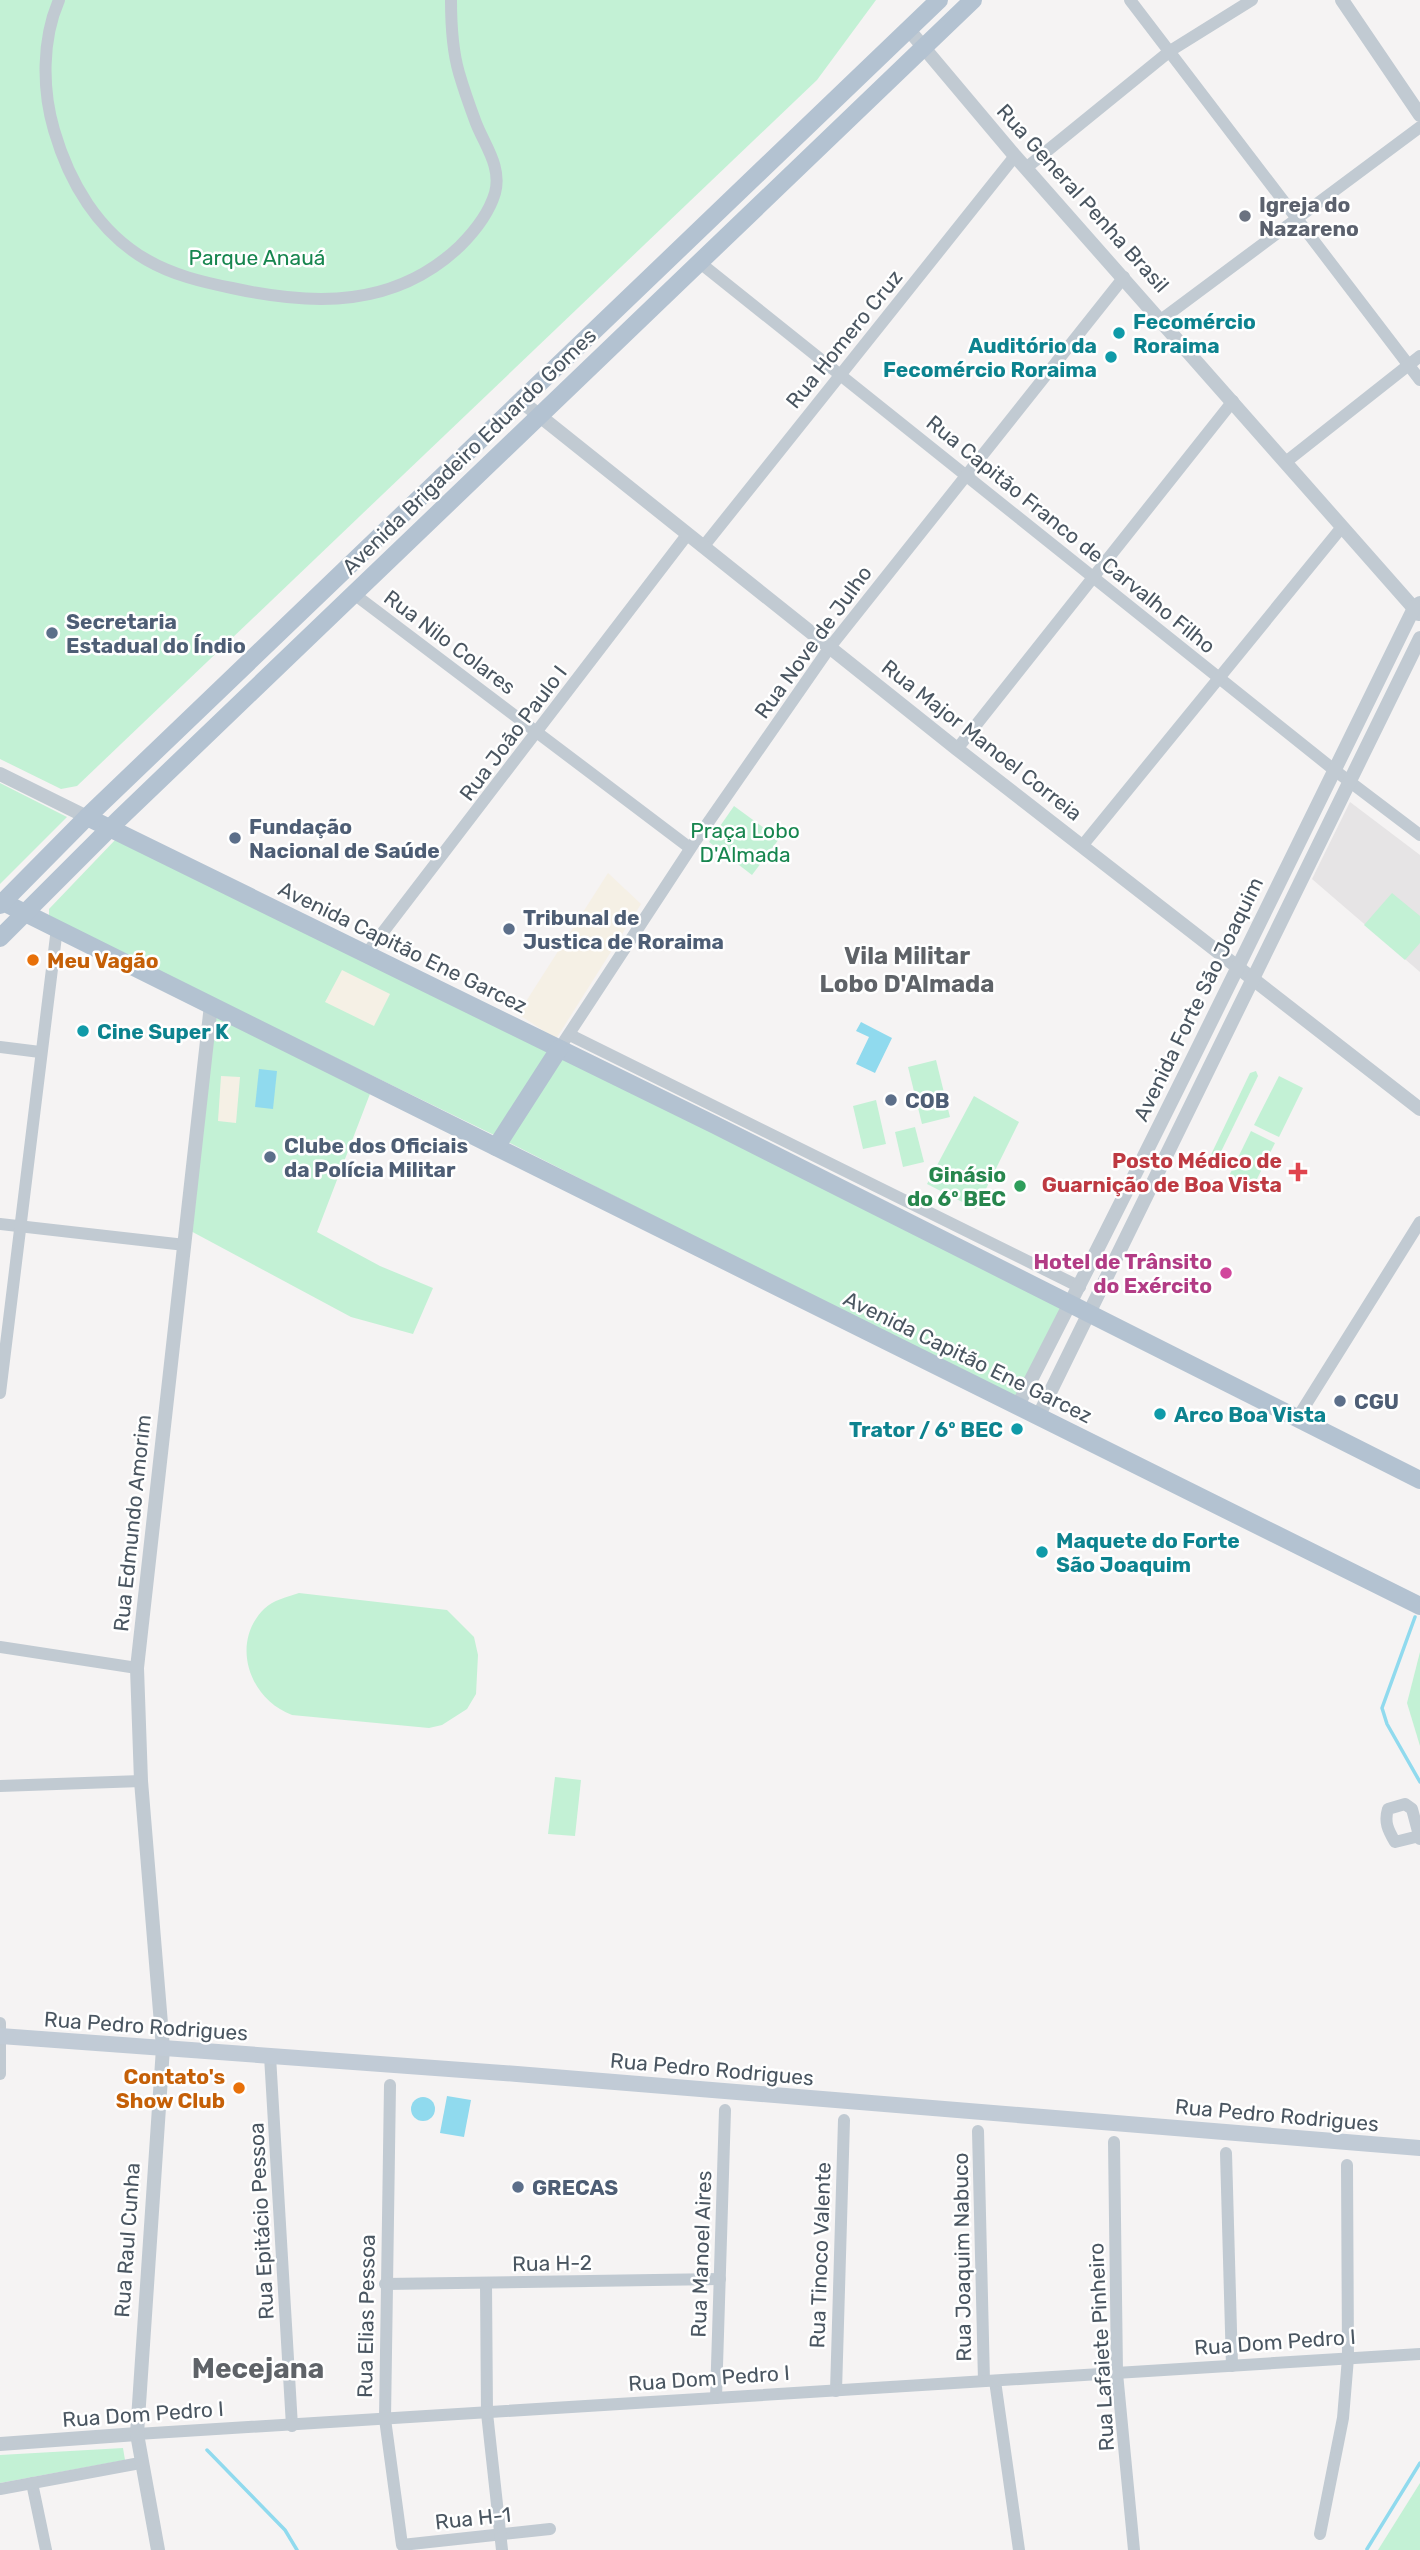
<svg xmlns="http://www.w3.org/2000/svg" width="1420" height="2550" font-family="Rubik,sans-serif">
<rect width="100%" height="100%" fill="#f5f3f3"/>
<path fill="#e6e4e5" d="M 1350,802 L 1420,855 L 1420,972 L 1312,879 Z"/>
<g fill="#c3f1d5">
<path d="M 0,0 L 876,0 L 817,80 L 77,786 L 61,789 L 0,759 Z"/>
<path d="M 0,783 L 67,817 L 0,884 Z"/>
<path d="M 734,806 L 779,839 L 752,875 L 709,842 Z"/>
<path d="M 116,839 L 1071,1302 L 1017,1407 L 764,1272 L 492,1134 L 49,918 L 49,909 Z"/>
<path d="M 1392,893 L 1420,916 L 1420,943 L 1405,960 L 1364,925 Z"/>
<path d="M 211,1005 L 373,1086 L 317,1232 L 380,1266 L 433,1288 L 413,1334 L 351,1317 L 187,1229 Z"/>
<path d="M 936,1060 L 950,1117 L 922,1124 L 908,1067 Z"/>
<path d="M 1256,1071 L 1258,1076 L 1214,1166 L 1209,1167 L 1207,1163 L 1250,1073 Z"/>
<path d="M 1279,1076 L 1303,1088 L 1279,1137 L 1254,1125 Z"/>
<path d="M 974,1096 L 1019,1122 L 976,1209 L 927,1184 Z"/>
<path d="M 876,1100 L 886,1144 L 863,1149 L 853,1106 Z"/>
<path d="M 915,1127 L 924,1162 L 903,1167 L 895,1132 Z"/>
<path d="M 1251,1131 L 1275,1143 L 1250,1193 L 1227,1180 Z"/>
<path d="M 299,1593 L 447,1610 L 474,1637 L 478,1655 L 476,1694 L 467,1709 L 442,1725 L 429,1728 L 292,1715 C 249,1699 230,1643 264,1609 C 273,1600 287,1597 299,1593 Z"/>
<path d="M 1420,1652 L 1420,1746 L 1407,1703 Z"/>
<path d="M 555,1777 L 581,1780 L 575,1836 L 548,1834 Z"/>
<path d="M 123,2448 L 125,2460 L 0,2483 L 0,2455 Z"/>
<path d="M 1420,2483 L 1420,2550 L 1378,2550 Z"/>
</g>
<g fill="#f5f0e5">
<path d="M 608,873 L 641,904 L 556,1039 L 518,1014 Z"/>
<path d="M 342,970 L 390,994 L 374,1026 L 325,1002 Z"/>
<path d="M 221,1076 L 240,1077 L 236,1123 L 218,1121 Z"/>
</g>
<g fill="#90daee">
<path d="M 861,1022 L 892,1038 L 875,1073 L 856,1064 L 869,1037 L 856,1031 Z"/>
<path d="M 259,1069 L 277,1071 L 273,1109 L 255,1107 Z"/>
<path d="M 447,2096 L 471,2100 L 464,2137 L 440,2133 Z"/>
<circle cx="423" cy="2109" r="12"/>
</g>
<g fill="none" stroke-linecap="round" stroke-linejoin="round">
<g stroke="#90daee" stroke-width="3.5">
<path d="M 1415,1617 L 1382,1708 L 1387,1724 L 1420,1782"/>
<path d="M 207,2450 L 285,2530 L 297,2550"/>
<path d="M 1367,2549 L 1420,2463"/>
</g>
<g stroke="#c1cad2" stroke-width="12">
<path d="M 59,0 C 42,39 42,89 54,130 C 69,182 98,232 147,260 C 173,275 202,282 232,288 C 314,306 395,308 460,246 C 475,231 489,213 495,193 C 502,167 485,146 476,123 C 470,107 464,90 459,73 C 452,49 451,25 451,0"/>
<path d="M 1130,0 L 1420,380"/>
<path d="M 1026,168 L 1170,51 L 1252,0"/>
<path d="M 699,262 L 1333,769 L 1420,835"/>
<path d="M 1162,319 L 1420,127"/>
<path d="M 1287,461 L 1420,356"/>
<path d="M 703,547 L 1015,156"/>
<path d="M 354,594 L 690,848"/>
<path d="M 957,749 L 1233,401"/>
<path d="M 1082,846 L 1342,527"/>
<path d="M 367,953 L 687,535"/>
<path d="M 570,1035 L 1080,1287"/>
<path d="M 0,1047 L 40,1052"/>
<path d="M 559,1049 L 696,840 L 830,647 L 1124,277"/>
<path d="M 0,1224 L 185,1245"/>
<path d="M 0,1393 L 57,928"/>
<path d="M 1298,1417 L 1420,1222"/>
<path d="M 0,1647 L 137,1668"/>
<path d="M 0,1786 L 141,1781"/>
<path d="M 1419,1836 L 1395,1842 C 1388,1830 1384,1822 1388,1809 L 1405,1804 L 1412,1809 L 1420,1839"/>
<path d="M 0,2023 L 0,2074"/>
<path d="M 270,2056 L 292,2426"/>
<path d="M 390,2085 L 385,2419 L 402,2545 L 550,2529"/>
<path d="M 978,2131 L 984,2381"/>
<path d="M 1114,2142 L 1117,2373 L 1134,2550"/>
<path d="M 1226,2153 L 1232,2366"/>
<path d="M 385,2284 L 720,2279"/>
<path d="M 486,2284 L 487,2413 L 502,2550"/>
<path d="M 995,2381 L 1019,2550"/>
<path d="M 836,2391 L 844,2120"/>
<path d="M 716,2398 L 725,2110"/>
<path d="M 137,2434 L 1420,2354"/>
<path d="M 32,2483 L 46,2550"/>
<path d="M 0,2489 L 140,2463"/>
<path d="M 1320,2534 L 1343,2418 L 1348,2358 L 1347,2165"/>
</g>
<g stroke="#c1cad2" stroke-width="14">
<path d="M 1342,0 L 1420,115"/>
<path d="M 909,30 L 1015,156 L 1419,614"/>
<path d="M 521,401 L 957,749 L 1420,1109"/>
<path d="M 0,774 L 87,817"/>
<path d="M 1017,1407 C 1153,1143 1283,875 1414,608 L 1420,603"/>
<path d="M 1038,1417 L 1420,638"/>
<path d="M 0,2444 L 137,2434"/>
<path d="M 158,2550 L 137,2434 L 163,2048 L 141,1781 L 137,1668 L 211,1005"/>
</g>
<path stroke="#c1cbd6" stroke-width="16" d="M 0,2036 L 517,2074 L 1420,2148"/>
<g stroke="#b3c2d1" stroke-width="18">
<path d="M 87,817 L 715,1125 L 1420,1480"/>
<path d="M 3,902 L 1420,1606"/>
<path d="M 0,905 L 87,817 L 939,0"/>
<path d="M 0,938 L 118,820 L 973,0"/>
<path d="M 496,1147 L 559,1049"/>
</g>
</g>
<circle fill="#6b7280" stroke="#fff" stroke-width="2.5" cx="1245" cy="216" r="7"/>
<g fill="#0f9aa8" stroke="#fff" stroke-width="2.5">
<circle cx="1119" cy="333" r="7"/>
<circle cx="1111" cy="357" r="7"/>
<circle cx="83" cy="1031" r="7"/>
<circle cx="1160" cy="1414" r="7"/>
<circle cx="1017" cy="1429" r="7"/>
<circle cx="1042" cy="1552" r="7"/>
</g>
<g fill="#5c6f8a" stroke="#fff" stroke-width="2.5">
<circle cx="52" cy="633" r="7"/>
<circle cx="235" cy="838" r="7"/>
<circle cx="509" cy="929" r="7"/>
<circle cx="891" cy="1100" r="7"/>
<circle cx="270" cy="1157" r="7"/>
<circle cx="1340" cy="1401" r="7"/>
<circle cx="518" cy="2187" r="7"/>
</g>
<g fill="#e8710a" stroke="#fff" stroke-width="2.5">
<circle cx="33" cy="960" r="7"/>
<circle cx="239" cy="2088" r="7"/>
</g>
<path fill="#e0444e" stroke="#fff" stroke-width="2.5" d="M1294.5 1161.5h7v7h7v7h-7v7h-7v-7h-7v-7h7z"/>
<circle fill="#2e9e5b" stroke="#fff" stroke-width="2.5" cx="1020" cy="1186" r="7"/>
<circle fill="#d1479c" stroke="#fff" stroke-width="2.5" cx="1226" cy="1273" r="7"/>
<g text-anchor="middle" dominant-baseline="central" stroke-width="5" stroke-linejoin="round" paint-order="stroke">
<g font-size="21" fill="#4a5661" stroke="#fff">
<text transform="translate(1083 198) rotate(48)">Rua General Penha Brasil</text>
<text transform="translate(844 339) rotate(-51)">Rua Homero Cruz</text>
<text transform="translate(469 451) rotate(-44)">Avenida Brigadeiro Eduardo Gomes</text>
<text transform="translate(1071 534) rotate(39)">Rua Capitão Franco de Carvalho Filho</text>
<text transform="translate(450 642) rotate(37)">Rua Nilo Colares</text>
<text transform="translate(813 642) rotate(-54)">Rua Nove de Julho</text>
<text transform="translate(513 733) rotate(-53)">Rua João Paulo I</text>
<text transform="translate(982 740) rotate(38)">Rua Major Manoel Correia</text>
<text transform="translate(403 947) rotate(26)">Avenida Capitão Ene Garcez</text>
<text transform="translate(1198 999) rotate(-64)">Avenida Forte São Joaquim</text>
<text transform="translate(968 1357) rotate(26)">Avenida Capitão Ene Garcez</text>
<text transform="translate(132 1523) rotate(-84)">Rua Edmundo Amorim</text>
<text transform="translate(146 2026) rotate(4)">Rua Pedro Rodrigues</text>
<text transform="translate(712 2069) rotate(5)">Rua Pedro Rodrigues</text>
<text transform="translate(1277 2115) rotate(5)">Rua Pedro Rodrigues</text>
<text transform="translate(261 2221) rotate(-93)">Rua Epitácio Pessoa</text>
<text transform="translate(127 2240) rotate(-86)">Rua Raul Cunha</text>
<text transform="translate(701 2254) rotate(-88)">Rua Manoel Aires</text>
<text transform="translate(820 2255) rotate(-88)">Rua Tinoco Valente</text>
<text transform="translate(962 2257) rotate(-91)">Rua Joaquim Nabuco</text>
<text transform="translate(552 2263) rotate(-1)">Rua H-2</text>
<text transform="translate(366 2316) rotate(-89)">Rua Elias Pessoa</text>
<text transform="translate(1275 2342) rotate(-4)">Rua Dom Pedro I</text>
<text transform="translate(1101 2347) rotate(-93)">Rua Lafaiete Pinheiro</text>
<text transform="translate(709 2378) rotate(-4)">Rua Dom Pedro I</text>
<text transform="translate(143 2414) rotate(-4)">Rua Dom Pedro I</text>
<text transform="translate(473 2518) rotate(-6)">Rua H-1</text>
</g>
<g font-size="21" font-weight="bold" fill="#5b616d" stroke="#fff" text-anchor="start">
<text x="1259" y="204">Igreja do<tspan x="1259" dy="24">Nazareno</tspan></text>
</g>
<g font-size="21" fill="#17864f" stroke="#fff">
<text x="257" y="257">Parque Anauá</text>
<text x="745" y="830">Praça Lobo<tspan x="745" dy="24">D'Almada</tspan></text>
</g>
<g font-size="21" font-weight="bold" fill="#0d838f" stroke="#fff" text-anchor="start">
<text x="1133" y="321">Fecomércio<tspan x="1133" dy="24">Roraima</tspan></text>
<text x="1097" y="345" text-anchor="end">Auditório da<tspan x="1097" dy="24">Fecomércio Roraima</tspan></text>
<text x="97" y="1031">Cine Super K</text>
<text x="1174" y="1414">Arco Boa Vista</text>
<text x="1003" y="1429" text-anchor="end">Trator / 6º BEC</text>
<text x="1056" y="1540">Maquete do Forte<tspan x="1056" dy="24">São Joaquim</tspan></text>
</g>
<g font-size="21" font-weight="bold" fill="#4e5e75" stroke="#fff" text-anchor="start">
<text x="66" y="621">Secretaria<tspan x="66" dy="24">Estadual do Índio</tspan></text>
<text x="249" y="826">Fundação<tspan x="249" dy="24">Nacional de Saúde</tspan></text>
<text x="523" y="917">Tribunal de<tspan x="523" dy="24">Justica de Roraima</tspan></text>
<text x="905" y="1100">COB</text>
<text x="284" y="1145">Clube dos Oficiais<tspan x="284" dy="24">da Polícia Militar</tspan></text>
<text x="1354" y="1401">CGU</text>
<text x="532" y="2187">GRECAS</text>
</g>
<g font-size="21" font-weight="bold" fill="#c56008" stroke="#fff" text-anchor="start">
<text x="47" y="960">Meu Vagão</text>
<text x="225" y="2076" text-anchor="end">Contato's<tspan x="225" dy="24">Show Club</tspan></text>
</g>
<g font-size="21" font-weight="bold" fill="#be3a42" stroke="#fff" text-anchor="end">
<text x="1282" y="1160">Posto Médico de<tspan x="1282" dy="24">Guarnição de Boa Vista</tspan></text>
</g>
<g font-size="21" font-weight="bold" fill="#27864d" stroke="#fff" text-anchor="end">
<text x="1006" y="1174">Ginásio<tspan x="1006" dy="24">do 6º BEC</tspan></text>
</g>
<g font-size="21" font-weight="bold" fill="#b23c85" stroke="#fff" text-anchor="end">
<text x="1212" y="1261">Hotel de Trânsito<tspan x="1212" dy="24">do Exército</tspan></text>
</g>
<g font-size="24" font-weight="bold" fill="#5f6368" stroke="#fff">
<text x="907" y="956">Vila Militar<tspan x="907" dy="28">Lobo D'Almada</tspan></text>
</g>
<g font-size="28" font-weight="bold" fill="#5f6368" stroke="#fff">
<text x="258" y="2368">Mecejana</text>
</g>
</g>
</svg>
